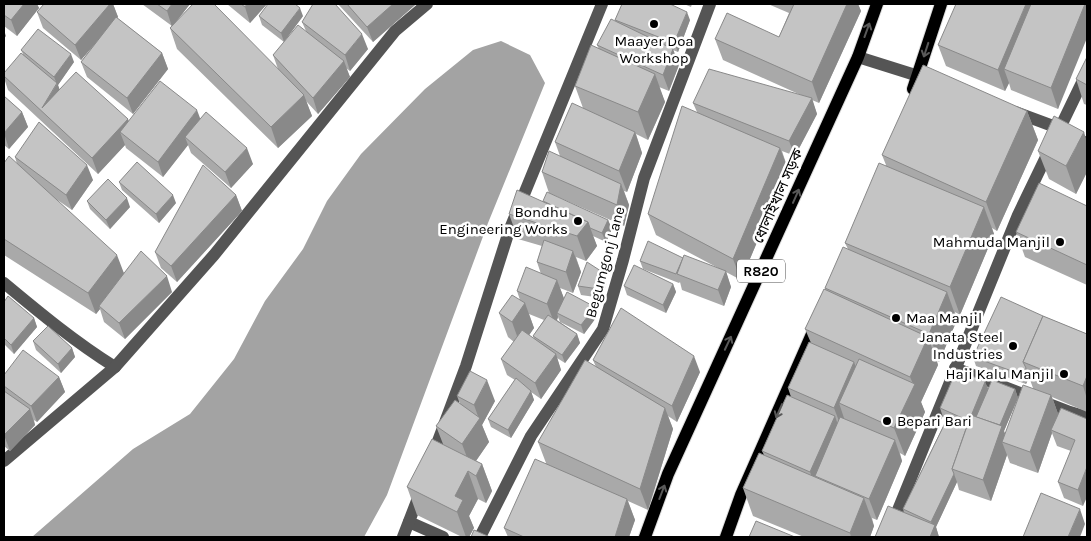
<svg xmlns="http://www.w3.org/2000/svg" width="1091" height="541" font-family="Karla,'Noto Sans Bengali',sans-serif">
<rect width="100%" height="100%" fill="#fff"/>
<path fill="#a3a3a3" d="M 501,41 L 530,55 L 545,83 L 488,223 L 387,495 L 364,537 L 32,537 L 133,449 L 190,414 L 234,359 L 265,301 L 303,249 L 327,201 L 361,154 L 425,89 L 473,50 Z"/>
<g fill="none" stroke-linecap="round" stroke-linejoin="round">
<g stroke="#dbdbdb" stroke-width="14">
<g id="major">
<path d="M 913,89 L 941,4"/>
<path d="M 645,537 L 668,474 L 858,57 L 877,4"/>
<path d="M 726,537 L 741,495 L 816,325"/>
</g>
</g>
<g stroke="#555" stroke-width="12">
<path d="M 858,57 L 928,79"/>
<path d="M 1015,112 L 1061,129 L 1087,144"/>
<path d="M 4,283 C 40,313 75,342 115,367"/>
<path d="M 955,368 L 1070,412 L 1087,417"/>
<path d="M 432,457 L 466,366 L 509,231 L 602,4"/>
<path d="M 4,461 L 115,367 L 214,255 L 395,31 L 427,4"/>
<path d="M 409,522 L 443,537"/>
<path d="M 403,537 L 420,493"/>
<path d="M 480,537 L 531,436 L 603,329 L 623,260 L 644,178 L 710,4"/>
<path d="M 887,537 L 1018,215 L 1087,72"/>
</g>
<use href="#major" stroke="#000" stroke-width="12"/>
</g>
<g fill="#a9a9a9" fill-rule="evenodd">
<path d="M 4,4 L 37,4 L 39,8 L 17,36 L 4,26 Z"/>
<path d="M 44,4 L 113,4 L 118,17 L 117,18 L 162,53 L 168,69 L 133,114 L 87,77 L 81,62 L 93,46 L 81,60 L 43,28 L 37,12 Z"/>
<path d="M 142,4 L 190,4 L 176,22 L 278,69 L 273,55 L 306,31 L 302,22 L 368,49 L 350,71 L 346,68 L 350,77 L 318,114 L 306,101 L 312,116 L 278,148 L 177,49 L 170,28 L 172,26 Z"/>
<path d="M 227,4 L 267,4 L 250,23 Z"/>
<path d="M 338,4 L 414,4 L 415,5 L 373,42 Z"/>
<path d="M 684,4 L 692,4 L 691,7 Z"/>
<path d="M 768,4 L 858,4 L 861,11 L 819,103 L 812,100 L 817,114 L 795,156 L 782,151 L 788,169 L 741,280 L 726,272 L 731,287 L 724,306 L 682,290 L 680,282 L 679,283 L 643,269 L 640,261 L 683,258 L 720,269 L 656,235 L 648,214 L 697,112 L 693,103 L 803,96 L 723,60 L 715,39 L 779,37 L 789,13 Z"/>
<path d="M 1087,4 L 1058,109 L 1011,90 L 1009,83 L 1005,91 L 946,66 L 938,45 Z"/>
<path d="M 259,16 L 303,16 L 284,42 L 262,25 Z"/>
<path d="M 615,20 L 690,20 L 678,52 L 673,50 L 679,65 L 669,91 L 659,87 L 665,102 L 648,140 L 636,134 L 642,153 L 627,192 L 624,191 L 629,205 L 624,226 L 549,193 L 542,172 L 560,156 L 555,142 L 583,108 L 575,86 L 599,49 L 597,45 L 616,22 Z"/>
<path d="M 21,50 L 74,62 L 58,85 L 59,89 L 129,121 L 200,119 L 253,164 L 231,188 L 191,153 L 188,145 L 163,177 L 126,148 L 125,145 L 98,174 L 8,90 L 4,78 L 4,73 L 23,54 Z"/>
<path d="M 1087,57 L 1087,105 L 1084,104 L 1076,79 Z"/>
<path d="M 4,96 L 22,112 L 28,127 L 9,149 L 4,145 Z"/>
<path d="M 1027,111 L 1038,140 L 997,231 L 992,228 L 994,234 L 960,315 L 955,312 L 957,320 L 939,362 L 937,361 L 938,365 L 921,402 L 925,412 L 905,456 L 900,453 L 902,461 L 877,520 L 872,518 L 874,526 L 870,537 L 804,537 L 753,516 L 743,488 L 764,455 L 762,451 L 791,397 L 788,388 L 811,343 L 805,329 L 825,289 L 825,288 L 848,249 L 845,243 L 886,165 L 882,155 Z"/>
<path d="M 1038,151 L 1087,172 L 1087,176 L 1086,174 L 1076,194 L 1049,179 Z"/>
<path d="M 15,157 L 93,180 L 72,210 L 53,197 L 124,273 L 172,292 L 125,339 L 104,322 L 100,309 L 96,314 L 4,255 L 4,163 L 17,164 Z"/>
<path d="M 119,182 L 176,203 L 159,223 L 122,190 Z"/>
<path d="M 236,195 L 242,211 L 177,282 L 161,268 L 155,252 Z"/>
<path d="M 87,201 L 130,207 L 110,229 L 90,209 Z"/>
<path d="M 543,201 L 608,220 L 612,229 L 606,242 L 593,236 L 597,246 L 586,261 L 576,257 L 581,272 L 573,293 L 560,288 L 564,299 L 595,307 L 598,315 L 584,334 L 560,322 L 558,317 L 557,320 L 577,334 L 580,343 L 565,363 L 557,358 L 561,370 L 541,399 L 531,392 L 534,400 L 511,438 L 491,427 L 488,419 L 515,380 L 507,375 L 501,359 L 514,342 L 508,337 L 499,313 L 520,300 L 517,291 L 541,274 L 537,262 L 542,246 L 518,239 L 509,214 ZM 529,314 L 544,320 L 533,336 L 534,339 L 529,335 L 534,328 Z"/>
<path d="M 1087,206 L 1087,285 L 1025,257 L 1016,232 Z"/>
<path d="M 607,282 L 602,298 L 581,295 L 578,286 Z"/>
<path d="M 673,284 L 676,292 L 666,313 L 627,295 L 624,286 Z"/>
<path d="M 4,302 L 34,318 L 37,327 L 14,354 L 4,344 Z"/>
<path d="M 1043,316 L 1087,334 L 1087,412 L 1052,397 L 1058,414 L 1087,419 L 1083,506 L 1064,498 L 1058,482 L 1071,451 L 1057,446 L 1052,433 L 1038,473 L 1010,463 L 1007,455 L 991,501 L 959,490 L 957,482 L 936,527 L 939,537 L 875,537 L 904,512 L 903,509 L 947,418 L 943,417 L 940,408 L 985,382 L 988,389 L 1015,389 L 1018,398 L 1004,431 L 1005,434 L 1033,388 L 1029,377 L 1026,384 L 976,366 L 973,357 Z"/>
<path d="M 33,341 L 72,348 L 75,357 L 61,373 L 36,350 Z"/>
<path d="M 593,360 L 700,372 L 677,422 L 668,416 L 673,429 L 648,510 L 628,501 L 635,520 L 629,537 L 508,537 L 504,528 L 546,463 L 538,442 L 596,367 Z"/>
<path d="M 4,375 L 59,377 L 65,392 L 37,422 L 34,420 L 35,425 L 10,451 L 4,446 Z"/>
<path d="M 457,396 L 495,401 L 482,425 L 489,442 L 476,461 L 482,464 L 492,491 L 486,503 L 478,499 L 469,516 L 474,528 L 469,537 L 462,537 L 417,515 L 407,487 L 443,444 L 436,426 L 460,404 Z"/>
</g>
<g fill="#898989">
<path d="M 24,4 L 37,4 L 39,8 L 17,36 L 11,20 Z"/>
<path d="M 110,4 L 113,4 L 118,17 L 81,60 L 75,45 Z"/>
<path d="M 172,4 L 190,4 L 172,27 L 167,11 Z"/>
<path d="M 247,4 L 267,4 L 250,23 L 245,7 Z"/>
<path d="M 393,4 L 414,4 L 415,5 L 373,42 L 367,27 Z"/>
<path d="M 847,4 L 858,4 L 861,11 L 819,103 L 812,82 Z"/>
<path d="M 1026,4 L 1042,4 L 1004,69 L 1009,83 L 1005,91 L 998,70 Z"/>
<path d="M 1085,4 L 1087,4 L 1087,38 L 1058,109 L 1051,88 Z"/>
<path d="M 300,8 L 303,16 L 284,42 L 281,33 Z"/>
<path d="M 687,12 L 690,20 L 678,52 L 674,43 Z"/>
<path d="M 4,30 L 6,36 L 4,39 Z"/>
<path d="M 362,34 L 368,49 L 350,71 L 345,55 Z"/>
<path d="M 673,49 L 679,65 L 669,91 L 663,75 Z"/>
<path d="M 162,53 L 168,69 L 133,114 L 127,98 Z"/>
<path d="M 71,54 L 74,62 L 58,85 L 63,99 L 42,108 L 57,84 L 54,77 Z"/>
<path d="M 344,61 L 350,77 L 318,114 L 313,98 Z"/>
<path d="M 655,74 L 665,102 L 648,140 L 638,112 Z"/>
<path d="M 304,95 L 312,116 L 278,148 L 271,127 Z"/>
<path d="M 812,98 L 817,114 L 795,156 L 789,141 Z"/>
<path d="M 197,110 L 203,126 L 185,137 L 188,145 L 163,177 L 158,162 Z"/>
<path d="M 1027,111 L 1038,140 L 997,231 L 986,202 Z"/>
<path d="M 22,112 L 28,127 L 9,149 L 4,133 Z"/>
<path d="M 128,119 L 134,135 L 120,132 L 125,145 L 98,174 L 92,158 Z"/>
<path d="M 635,132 L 642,153 L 627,192 L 619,171 Z"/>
<path d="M 1084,132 L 1087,142 L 1087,172 L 1076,194 L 1066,166 Z"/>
<path d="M 247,148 L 253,164 L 231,188 L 225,172 Z"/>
<path d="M 780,148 L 788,169 L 741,280 L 733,259 Z"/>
<path d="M 87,165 L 93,180 L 72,210 L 66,195 Z"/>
<path d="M 621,184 L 629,205 L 624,226 L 617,205 Z"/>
<path d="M 173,195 L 176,203 L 159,223 L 156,214 Z"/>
<path d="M 236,195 L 242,211 L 177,282 L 171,266 Z"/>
<path d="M 127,198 L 130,207 L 110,229 L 106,220 Z"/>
<path d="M 984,207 L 994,234 L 960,315 L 950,287 Z"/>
<path d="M 608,220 L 612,229 L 606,242 L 602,233 Z"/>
<path d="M 588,222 L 597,246 L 586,261 L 577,236 Z"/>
<path d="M 573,251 L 581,272 L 573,293 L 566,272 Z"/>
<path d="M 117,255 L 125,276 L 99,306 L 100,309 L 96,314 L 88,293 Z"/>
<path d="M 726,271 L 731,287 L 724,306 L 718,290 Z"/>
<path d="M 604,273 L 607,282 L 602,298 L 599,289 Z"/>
<path d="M 167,276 L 172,292 L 125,339 L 119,323 Z"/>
<path d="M 557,280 L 565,301 L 557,313 L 558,317 L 555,325 L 547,304 Z"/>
<path d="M 673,284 L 676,292 L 666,313 L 663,305 Z"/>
<path d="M 947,292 L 957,320 L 939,362 L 929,334 Z"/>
<path d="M 525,303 L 534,328 L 521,347 L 512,322 Z"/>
<path d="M 595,307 L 598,315 L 584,334 L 581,325 Z"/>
<path d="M 34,318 L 37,327 L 14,354 L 11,345 Z"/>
<path d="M 577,334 L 580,343 L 565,363 L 562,355 Z"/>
<path d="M 928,337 L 938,365 L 921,402 L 925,412 L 905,456 L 894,428 L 914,386 L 910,377 Z"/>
<path d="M 72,348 L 75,357 L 61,373 L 58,364 Z"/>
<path d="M 556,354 L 561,370 L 541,399 L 535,383 Z"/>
<path d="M 694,356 L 700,372 L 677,422 L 672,406 Z"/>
<path d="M 854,362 L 862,383 L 839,403 L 845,421 L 842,429 L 834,408 Z"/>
<path d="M 1026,368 L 1029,377 L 1026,384 L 1023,375 Z"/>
<path d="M 1087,376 L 1087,399 L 1083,386 Z"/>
<path d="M 59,377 L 65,392 L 37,422 L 31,406 Z"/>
<path d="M 487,380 L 495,401 L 482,425 L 489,442 L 471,468 L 462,444 L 479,419 L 474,405 Z"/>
<path d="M 985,382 L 989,390 L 972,429 L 969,421 Z"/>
<path d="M 1015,389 L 1018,398 L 1004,431 L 1009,444 L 1002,442 L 1007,455 L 991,501 L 983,480 L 997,430 Z"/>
<path d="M 531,391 L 534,400 L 511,438 L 508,430 Z"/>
<path d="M 1051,395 L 1059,416 L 1051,430 L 1052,433 L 1038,473 L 1030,452 Z"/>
<path d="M 665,408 L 673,429 L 648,510 L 640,489 Z"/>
<path d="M 30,409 L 35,425 L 10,451 L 4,435 Z"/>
<path d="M 835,416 L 842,437 L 815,476 L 819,489 L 818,493 L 810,472 Z"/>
<path d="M 895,440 L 902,461 L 877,520 L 869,499 Z"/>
<path d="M 482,464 L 492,491 L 486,503 L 476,476 Z"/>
<path d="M 1087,467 L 1087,497 L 1083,506 L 1078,490 Z"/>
<path d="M 468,471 L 478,499 L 469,516 L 474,528 L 469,537 L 466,537 L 457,512 L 455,496 Z"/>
<path d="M 954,474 L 957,482 L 936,527 L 939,537 L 930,537 L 933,528 L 931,522 Z"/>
<path d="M 864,498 L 874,526 L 870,537 L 851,537 L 850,533 Z"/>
<path d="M 627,499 L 635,520 L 629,537 L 615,537 Z"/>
<path d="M 1080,509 L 1085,524 L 1080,537 L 1068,537 Z"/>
</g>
<g fill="#c4c4c4" stroke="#898989">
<path d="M 4,4 L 24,4 L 11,20 L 4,15 Z"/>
<path d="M 44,4 L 110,4 L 75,45 L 37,12 Z"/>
<path d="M 157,4 L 172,4 L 167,11 Z"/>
<path d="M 193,4 L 214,4 L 304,95 L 271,127 L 170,28 Z"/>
<path d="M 241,4 L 247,4 L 245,7 Z"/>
<path d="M 268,4 L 295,4 L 300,8 L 281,33 L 259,16 Z"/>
<path d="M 313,4 L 335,4 L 362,34 L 345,55 L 302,22 Z"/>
<path d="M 347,4 L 393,4 L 367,27 Z"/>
<path d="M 622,4 L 670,4 L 687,12 L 674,43 L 615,20 Z"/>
<path d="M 794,4 L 847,4 L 812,82 L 715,39 L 727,13 L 779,37 Z"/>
<path d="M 956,4 L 1026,4 L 998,70 L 938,45 Z"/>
<path d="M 1031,4 L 1085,4 L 1051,88 L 1004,69 Z"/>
<path d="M 116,17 L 162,53 L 127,98 L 81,62 Z"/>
<path d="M 611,19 L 673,49 L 663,75 L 597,45 Z"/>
<path d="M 298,25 L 344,61 L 313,98 L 273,55 Z"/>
<path d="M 38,29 L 71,54 L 54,77 L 21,50 Z"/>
<path d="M 591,45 L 655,74 L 638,112 L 575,86 Z"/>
<path d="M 21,53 L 57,83 L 42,108 L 76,72 L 128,119 L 92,158 L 4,76 L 4,73 Z"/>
<path d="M 1087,57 L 1087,85 L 1076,79 Z"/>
<path d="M 923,65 L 1027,111 L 986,202 L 882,155 Z"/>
<path d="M 709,69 L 812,98 L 789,141 L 693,103 Z"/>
<path d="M 160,81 L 197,110 L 158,162 L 120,132 Z"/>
<path d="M 4,96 L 22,112 L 4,133 Z"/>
<path d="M 572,103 L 635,132 L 619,171 L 555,142 Z"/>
<path d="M 682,106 L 780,148 L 733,259 L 648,214 Z"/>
<path d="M 206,112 L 247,148 L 225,172 L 185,137 Z"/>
<path d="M 1054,116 L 1084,132 L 1066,166 L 1038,151 Z"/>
<path d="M 39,122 L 87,165 L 66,195 L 15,157 Z"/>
<path d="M 549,151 L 621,184 L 617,205 L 542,172 Z"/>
<path d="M 9,156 L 117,255 L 88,293 L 4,239 L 4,163 Z"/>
<path d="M 137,162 L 173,195 L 156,214 L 119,182 Z"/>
<path d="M 879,163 L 984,207 L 950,287 L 845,243 Z"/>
<path d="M 203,165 L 236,195 L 171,266 L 155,252 Z"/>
<path d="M 108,179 L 127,198 L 106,220 L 87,201 Z"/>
<path d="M 1039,183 L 1087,206 L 1087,265 L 1016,232 Z"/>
<path d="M 517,190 L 588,222 L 577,236 L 509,214 Z"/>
<path d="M 547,192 L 608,220 L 602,233 L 590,228 L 588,222 L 543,201 Z"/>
<path d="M 544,240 L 573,251 L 566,272 L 537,262 Z"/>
<path d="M 648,241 L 683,258 L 676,274 L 640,261 Z"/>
<path d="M 843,247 L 947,292 L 929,334 L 825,288 Z"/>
<path d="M 141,251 L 167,276 L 119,323 L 99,306 Z"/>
<path d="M 684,255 L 726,271 L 718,290 L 677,274 Z"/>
<path d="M 587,262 L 604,273 L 599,289 L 578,286 Z"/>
<path d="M 634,265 L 673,284 L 663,305 L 624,286 Z"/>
<path d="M 526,267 L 557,280 L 547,304 L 517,291 Z"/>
<path d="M 824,289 L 928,337 L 910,377 L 805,329 Z"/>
<path d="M 567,292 L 595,307 L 581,325 L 557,313 Z"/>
<path d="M 512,295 L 525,303 L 512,322 L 499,313 Z"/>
<path d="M 8,296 L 34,318 L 11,345 L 4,338 L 4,302 Z"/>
<path d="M 1001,297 L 1043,316 L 1023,362 L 1026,368 L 1023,375 L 973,357 Z"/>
<path d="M 621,308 L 694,356 L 672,406 L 593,360 Z"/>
<path d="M 548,315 L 577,334 L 562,355 L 533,336 Z"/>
<path d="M 1043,316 L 1087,334 L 1087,376 L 1083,386 L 1023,362 Z"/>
<path d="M 48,326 L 72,348 L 58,364 L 33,341 Z"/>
<path d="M 522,330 L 556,354 L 535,383 L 501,359 Z"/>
<path d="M 809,342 L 854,362 L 834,408 L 788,388 Z"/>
<path d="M 23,350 L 59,377 L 31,406 L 4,386 L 4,375 Z"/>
<path d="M 859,359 L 915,384 L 894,428 L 839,403 Z"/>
<path d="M 585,360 L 665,408 L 640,489 L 538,442 Z"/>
<path d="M 957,369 L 985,382 L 969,421 L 940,408 Z"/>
<path d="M 470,371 L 487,380 L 474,405 L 457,396 Z"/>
<path d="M 516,378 L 531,391 L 508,430 L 488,419 Z"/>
<path d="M 992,380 L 1015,389 L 1000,425 L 976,417 Z"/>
<path d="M 1023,385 L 1051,395 L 1030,452 L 1002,442 Z"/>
<path d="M 4,391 L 30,409 L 4,435 Z"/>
<path d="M 787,395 L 835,416 L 810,472 L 762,451 Z"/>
<path d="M 455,400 L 480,418 L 462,444 L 436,426 Z"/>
<path d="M 1061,408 L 1087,419 L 1087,467 L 1078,490 L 1058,482 L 1075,440 L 1051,430 Z"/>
<path d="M 949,415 L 968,423 L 952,469 L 954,474 L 931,522 L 903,509 Z"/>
<path d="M 971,415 L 1002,426 L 983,480 L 952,469 Z"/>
<path d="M 840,417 L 895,440 L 869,499 L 815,476 Z"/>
<path d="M 432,439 L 482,464 L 476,476 L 468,471 L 455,496 L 463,500 L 457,512 L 407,487 Z"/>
<path d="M 759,453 L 864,498 L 850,533 L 743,488 Z"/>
<path d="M 535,459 L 627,499 L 615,537 L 524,537 L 504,528 Z"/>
<path d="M 1041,493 L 1080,509 L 1068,537 L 1023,537 Z"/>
<path d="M 888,506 L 935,525 L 930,537 L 875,537 Z"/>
<path d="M 756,521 L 795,537 L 749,537 Z"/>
<path d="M 474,530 L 490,537 L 471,537 Z"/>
</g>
<defs><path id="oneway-shaft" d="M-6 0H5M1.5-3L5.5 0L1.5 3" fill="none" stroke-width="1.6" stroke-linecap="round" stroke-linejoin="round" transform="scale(1.25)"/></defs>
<g stroke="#595959">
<use href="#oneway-shaft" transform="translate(867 30) rotate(-70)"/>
<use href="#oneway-shaft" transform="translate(926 50) rotate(108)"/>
<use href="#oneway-shaft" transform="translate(796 196) rotate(-66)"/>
<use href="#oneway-shaft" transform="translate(728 343) rotate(-65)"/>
<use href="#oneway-shaft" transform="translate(779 411) rotate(114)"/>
<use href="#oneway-shaft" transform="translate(662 492) rotate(-69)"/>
</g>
<g fill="#000" stroke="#fff" stroke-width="2">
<circle cx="654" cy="24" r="5"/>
<circle cx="578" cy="221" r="5"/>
<circle cx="1060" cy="242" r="5"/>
<circle cx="896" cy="318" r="5"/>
<circle cx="1013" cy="346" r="5"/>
<circle cx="1064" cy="374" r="5"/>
<circle cx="887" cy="421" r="5"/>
</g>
<g text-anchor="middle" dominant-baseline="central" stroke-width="5" stroke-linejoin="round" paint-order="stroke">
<rect fill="#fff" stroke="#4c4c4c" stroke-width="1" x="737" y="259.5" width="48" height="23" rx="4"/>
<g font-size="14" font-weight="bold" fill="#000">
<text x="761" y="271">R820</text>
</g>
<g font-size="15" fill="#000" stroke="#fff" text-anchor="end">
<text x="654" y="41" text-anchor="middle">Maayer Doa<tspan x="654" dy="17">Workshop</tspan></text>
<text x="568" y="212">Bondhu<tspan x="568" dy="17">Engineering Works</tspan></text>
<text x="1050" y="242">Mahmuda Manjil</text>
<text x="906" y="318" text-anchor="start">Maa Manjil</text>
<text x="1003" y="337">Janata Steel<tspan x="1003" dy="17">Industries</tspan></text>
<text x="1054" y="374">Haji Kalu Manjil</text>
<text x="897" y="421" text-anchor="start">Bepari Bari</text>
</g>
<g font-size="15" fill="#000" stroke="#fff">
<text transform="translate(778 196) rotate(-66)">ধোলাইখাল সড়ক</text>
<text transform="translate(605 262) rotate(-75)">Begumgonj Lane</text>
</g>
</g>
<rect width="1091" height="541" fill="none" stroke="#000000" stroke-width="10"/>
</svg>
